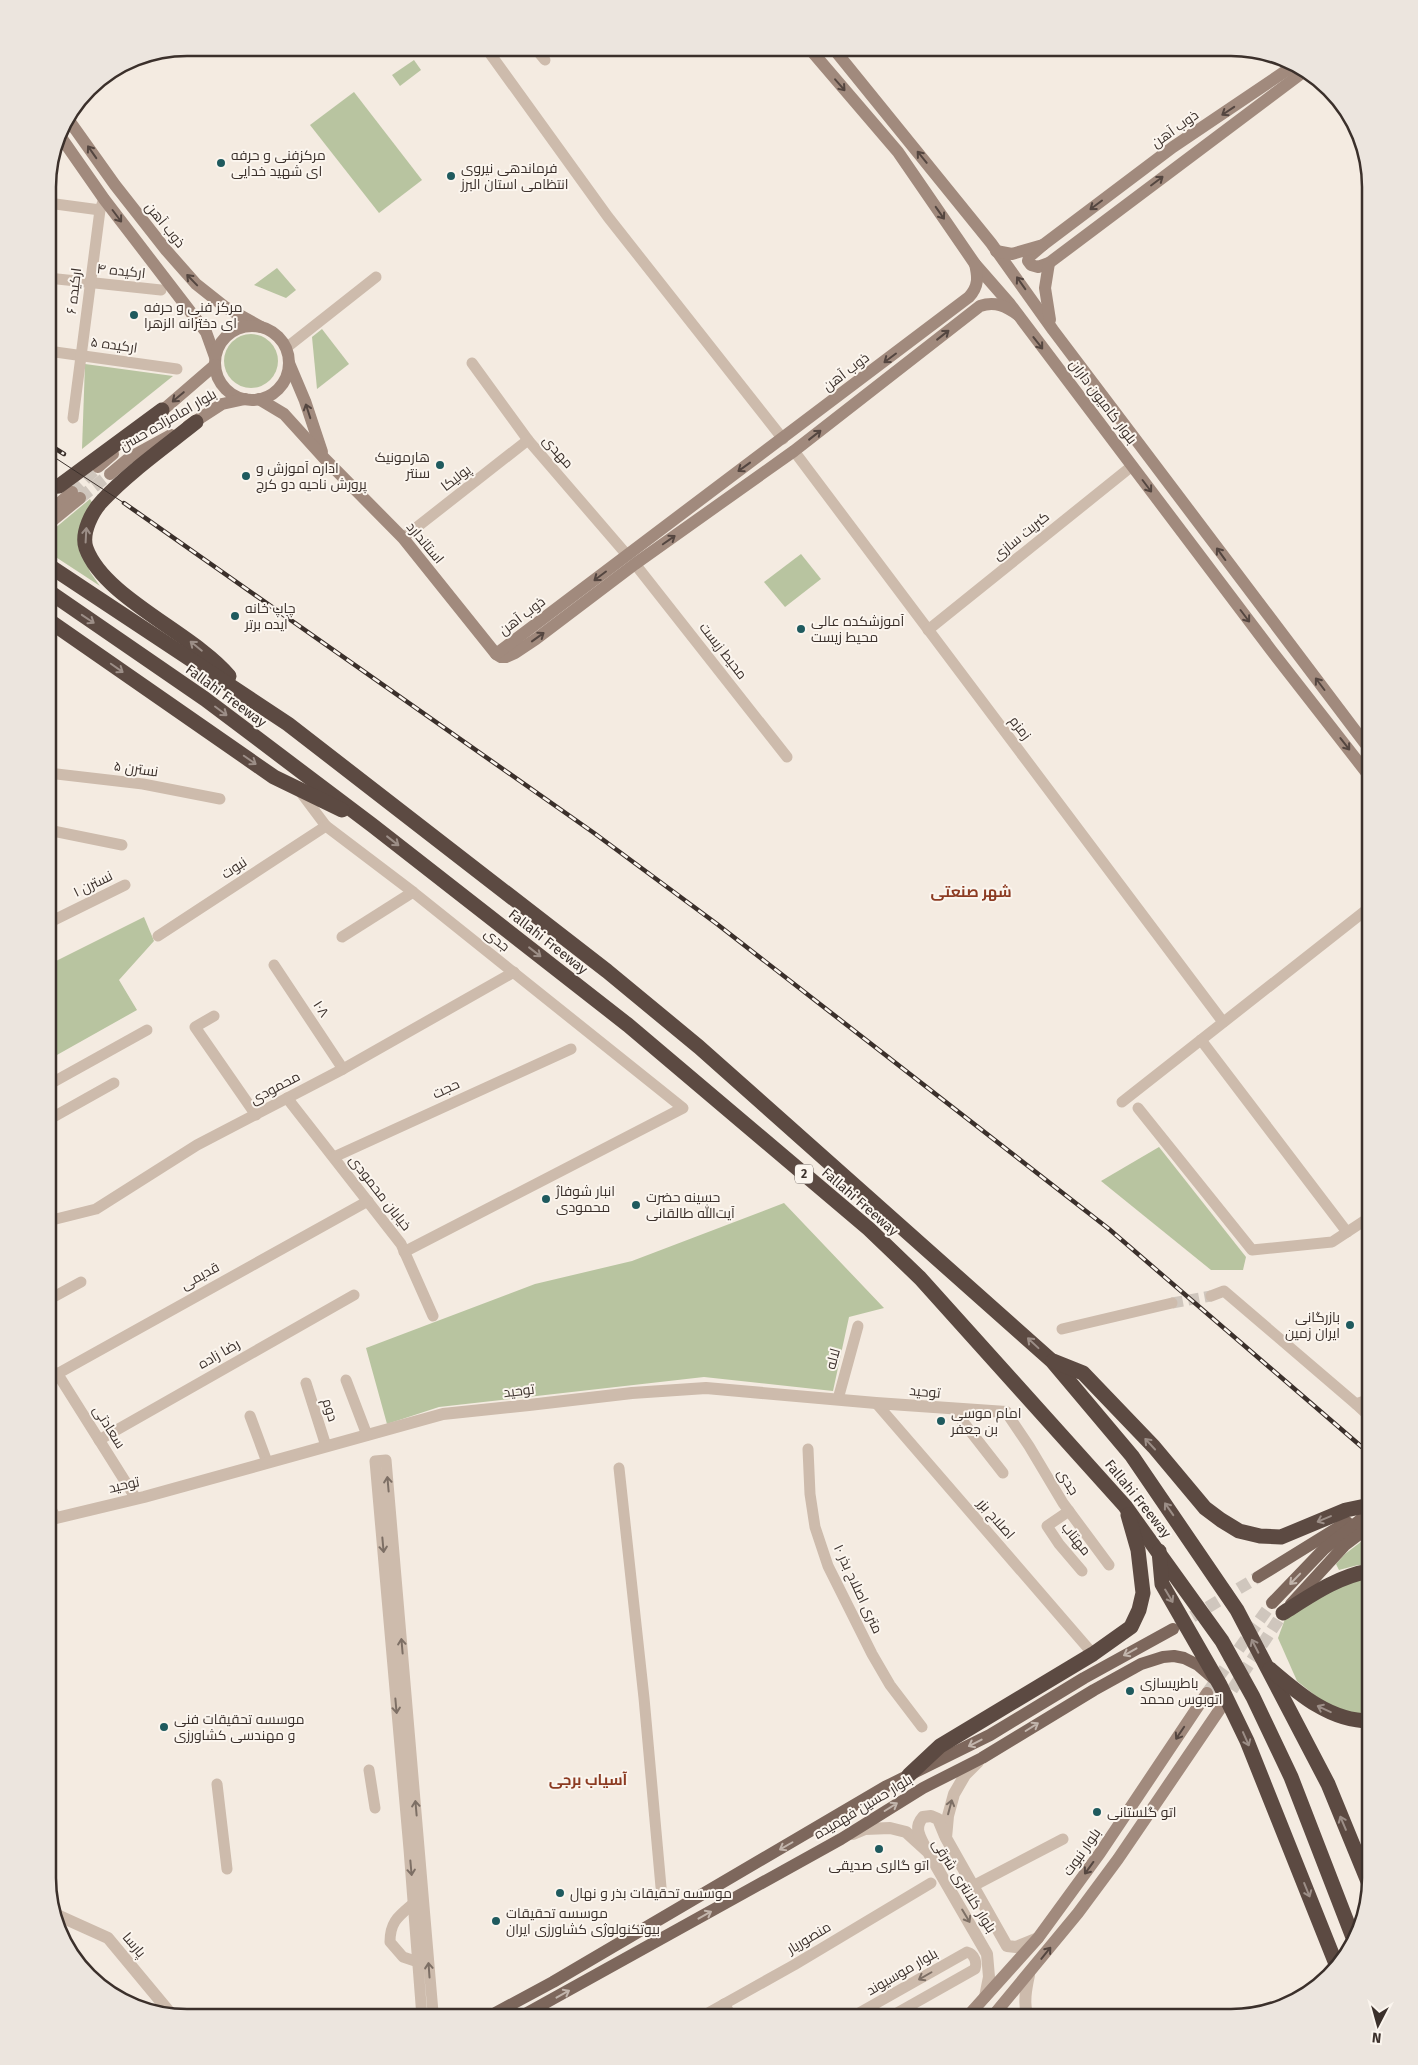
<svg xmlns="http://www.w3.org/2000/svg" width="1418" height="2065" font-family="'Fira Sans',Cairo,sans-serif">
<rect width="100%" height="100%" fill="#f4ebe1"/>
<g fill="#b8c4a0">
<path d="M 414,60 L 421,70 L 400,86 L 392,75 Z"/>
<path d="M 354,92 L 422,180 L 379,213 L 310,125 Z"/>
<path d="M 277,268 L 296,290 L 286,298 L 254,285 Z"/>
<path d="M 322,329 L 349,364 L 317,389 L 312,337 Z"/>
<circle cx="251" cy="361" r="27"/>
<path d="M 85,364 L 173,376 L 82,449 Z"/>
<path d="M 90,499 L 93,504 L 86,560 L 90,572 L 100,586 L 48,552 L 48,534 Z"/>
<path d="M 801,554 L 821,579 L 785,607 L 764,582 Z"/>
<path d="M 144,917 L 154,941 L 119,980 L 137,1010 L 48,1060 L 48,965 Z"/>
<path d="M 1159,1147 L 1246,1257 L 1243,1270 L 1211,1270 L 1101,1181 Z"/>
<path d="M 784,1203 L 884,1308 L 849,1317 L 833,1391 L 704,1377 L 439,1407 L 387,1424 L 366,1348 L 535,1284 L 632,1261 Z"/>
<path d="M 1370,1535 L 1370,1566 L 1358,1565 L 1339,1570 L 1336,1564 L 1345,1554 Z"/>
<path d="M 1353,1577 L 1370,1580 L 1370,1717 L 1331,1708 L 1297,1681 L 1278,1638 L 1285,1619 Z"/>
</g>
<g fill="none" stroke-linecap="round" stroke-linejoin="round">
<path stroke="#cfc6bd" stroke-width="11" stroke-dasharray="11 5.5" stroke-linecap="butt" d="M 1172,1303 L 1211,1296"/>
<g stroke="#cfc6bd" stroke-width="12" stroke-dasharray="12 6" stroke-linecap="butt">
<path d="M 72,492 L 98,467"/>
<path d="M 80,498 L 110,474"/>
<path d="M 1207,1693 L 1272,1603"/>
<path d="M 1222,1705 L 1283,1613"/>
</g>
<path stroke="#cfc6bd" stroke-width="12" stroke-dasharray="12 6" stroke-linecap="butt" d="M 1177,1626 L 1258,1577"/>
<g stroke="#cdbbac" stroke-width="11">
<path d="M 486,48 L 608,217 L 783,439"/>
<path d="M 535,48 L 545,60"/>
<path d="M 48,203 L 100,210"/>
<path d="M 48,278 L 161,290"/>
<path d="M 286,348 L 376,277"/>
<path d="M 48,351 L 177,369"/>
<path d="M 472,363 L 528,440 L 627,555"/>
<path d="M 73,418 L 100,210 L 104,199"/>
<path d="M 794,451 L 1223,1022"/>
<path d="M 403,538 L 528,440"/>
<path d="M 635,564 L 787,757"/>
<path d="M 928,630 L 1132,466"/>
<path d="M 48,773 L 143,784 L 220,799"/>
<path d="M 299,790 L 326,826 L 413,892 L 683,1108 L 404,1252"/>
<path d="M 48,830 L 122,845"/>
<path d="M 48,923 L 125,885"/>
<path d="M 158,936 L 326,826"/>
<path d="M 342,937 L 413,892"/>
<path d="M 274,965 L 343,1069"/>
<path d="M 214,1016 L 195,1027 L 256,1115"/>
<path d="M 1201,1040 L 1347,1232"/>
<path d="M 48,1085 L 147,1030"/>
<path d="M 287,1098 L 401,1244 L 433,1316"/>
<path d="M 1122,1102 L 1370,907"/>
<path d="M 1138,1108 L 1252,1250 L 1332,1242 L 1370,1217"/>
<path d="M 48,1120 L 114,1083"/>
<path d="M 334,1157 L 571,1049"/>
<path d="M 48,1221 L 96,1209 L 197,1145 L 343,1069 L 514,972"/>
<path d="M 1211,1296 L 1224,1291 L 1356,1404"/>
<path d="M 48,1300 L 81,1282"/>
<path d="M 1062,1329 L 1172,1303"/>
<path d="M 57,1373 L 135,1497"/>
<path d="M 48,1379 L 368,1201"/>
<path d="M 346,1380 L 367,1435"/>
<path d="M 306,1383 L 326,1446"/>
<path d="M 838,1399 L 858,1326"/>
<path d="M 876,1403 L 1093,1654"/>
<path d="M 953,1409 L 1003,1473"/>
<path d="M 1006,1412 L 1029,1446 L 1063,1503 L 1109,1565"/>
<path d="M 250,1416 L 267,1462"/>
<path d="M 1370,1417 L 1356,1404 L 1370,1399"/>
<path d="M 99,1440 L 354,1295"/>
<path d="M 808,1449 L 810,1494 L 815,1527 L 828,1566 L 872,1654 L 890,1685 L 922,1727"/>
<path d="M 619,1468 L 644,1698 L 661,1887"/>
<path d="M 48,1504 L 56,1518"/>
<path d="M 1069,1511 L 1047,1526 L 1059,1544 L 1082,1571"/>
<path d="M 369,1770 L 375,1808"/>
<path d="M 217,1784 L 227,1869"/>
<path d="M 973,1886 L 1063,1839"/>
<path d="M 414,1903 C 399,1916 390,1921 390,1942 L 403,1957 L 418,1962"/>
<path d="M 724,2004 L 732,2017"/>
<path d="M 422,2017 L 409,1849 L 375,1461 L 386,1460 L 433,2012 L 437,2017"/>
<path d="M 701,2017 L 794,1965 L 931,1883"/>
<path d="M 852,2017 L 967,1952 C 975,1954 977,1963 975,1969 L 890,2017"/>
</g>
<g stroke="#cdbbac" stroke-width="12">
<path d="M 48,1520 L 144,1497 L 443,1414 L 529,1405 L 632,1393 L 706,1388 L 876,1403 L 1006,1412"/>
<path d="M 978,1762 L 965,1775 L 954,1794 L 948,1816 L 946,1838 L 1007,1946 L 1016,1947 L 1038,1938"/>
<path d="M 853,1834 L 865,1829 L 890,1828 L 906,1832 L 928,1852 L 987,1954 L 989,1977 L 985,1997"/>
<path d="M 924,1845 C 919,1835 914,1827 923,1817 L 931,1816 L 938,1819 L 945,1836"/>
<path d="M 57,1915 L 108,1938 L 172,2015"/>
<path d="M 1015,2017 L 1018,2017"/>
<path d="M 1028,2017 C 1023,2004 1026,1989 1029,1975"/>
</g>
<g stroke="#a18a7d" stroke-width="12">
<path d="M 809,48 L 898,152 L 975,264 L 1010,304 L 1271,650 L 1370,777"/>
<path d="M 833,48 L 991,243 L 1053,330 L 1370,750"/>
<path d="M 68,119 L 115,185 L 166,250 L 196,284 L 225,307 L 261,327"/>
<path d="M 58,133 L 104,199 L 206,332 L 215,357"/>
<path d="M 1043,245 L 1029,257 L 1028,261 L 1031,265 L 1038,267 L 1049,263 L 1306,70"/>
<path d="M 996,251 L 1012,254 L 1043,245 L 1173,147 L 1293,66"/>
<path d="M 1049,263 L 1045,288 L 1050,320"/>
<circle cx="252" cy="363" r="37"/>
<path d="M 289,363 L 305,401 L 322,452"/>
<path d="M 259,399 L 284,414 L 323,457 L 403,538 L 496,654 L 501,657 L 506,657 L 515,653 L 536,639 L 635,564 L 794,451 L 980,306 C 995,301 1006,306 1018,315"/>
<path d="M 156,416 L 215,365"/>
<path d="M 188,426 L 222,404 L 245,399"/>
<path d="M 98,467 L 113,454"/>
<path d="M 110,474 L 129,458 L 171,435"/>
<path d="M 48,513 L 72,492"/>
<path d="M 48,524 L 80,498"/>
<path d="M 496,654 L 969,297 C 979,286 978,277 975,264"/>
<path d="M 967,2017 L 1038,1938 L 1100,1853 L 1207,1693"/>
<path d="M 992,2017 L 1078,1913 L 1118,1859 L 1220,1709"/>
</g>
<g stroke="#7d675c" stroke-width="12">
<path d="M 1258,1577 L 1347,1522"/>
<path d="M 1272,1603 L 1324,1549 L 1370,1512"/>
<path d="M 1291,1604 L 1345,1545 L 1370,1526"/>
<path d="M 488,2017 L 553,1982 L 885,1787 L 990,1735 L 1084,1678 L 1173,1629"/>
<path d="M 520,2017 L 841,1839 L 923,1788 L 982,1758 L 1094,1690 L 1141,1664 L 1163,1657 L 1174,1656 L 1184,1658 L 1198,1665 L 1213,1678"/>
</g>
<g stroke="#5c4a42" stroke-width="15">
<path d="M 196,422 C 166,446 128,473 103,500 C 92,511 81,533 86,548 C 104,598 193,633 229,676"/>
<path d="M 48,487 L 59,486 L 162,410"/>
<path d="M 48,565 L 288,724 L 607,971 L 699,1047 L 1052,1361 L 1132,1456 L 1237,1610 L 1328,1784 L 1369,1884"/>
<path d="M 48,591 L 205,699 L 372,825 L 628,1025 L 869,1229 L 920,1278 L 1125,1506 L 1222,1641 L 1253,1697 L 1291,1777 L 1354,1940"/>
<path d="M 48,620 L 274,777 L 342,810"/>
<path d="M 1053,1361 L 1083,1373 L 1154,1447 L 1205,1508 L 1221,1520 L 1239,1531 L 1260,1536 L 1281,1537 L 1346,1510 L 1370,1505"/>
<path d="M 1159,1551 L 1162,1584 L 1220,1685 L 1247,1741 L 1336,1964"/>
<path d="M 1283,1613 C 1310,1596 1338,1576 1370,1571"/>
<path d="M 1270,1669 C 1299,1694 1330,1721 1370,1721"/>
<path d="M 909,1775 L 940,1746 L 1093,1654 L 1131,1627 L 1139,1610 L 1143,1593 L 1138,1550 L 1128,1515"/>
</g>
<path stroke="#3b302b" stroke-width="1" d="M 57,459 L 124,503"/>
<g stroke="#3b302b" stroke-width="4.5">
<g id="rail">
<path d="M 48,444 L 64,454"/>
<path d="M 124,503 L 594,833 L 717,924 L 1109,1229 L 1370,1454"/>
</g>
</g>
<use href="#rail" stroke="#fbf5ee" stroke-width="2.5" stroke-dasharray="8" stroke-linecap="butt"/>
</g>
<defs><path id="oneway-shaft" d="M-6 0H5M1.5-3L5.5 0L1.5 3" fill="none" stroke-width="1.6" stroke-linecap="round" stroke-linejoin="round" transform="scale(1.25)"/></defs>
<g stroke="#544640">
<use href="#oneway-shaft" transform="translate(840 85) rotate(49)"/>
<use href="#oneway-shaft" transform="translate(1228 111) rotate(146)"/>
<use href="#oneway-shaft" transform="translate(92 152) rotate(-125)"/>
<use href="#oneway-shaft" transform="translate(922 157) rotate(-129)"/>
<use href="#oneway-shaft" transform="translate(1157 181) rotate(-37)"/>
<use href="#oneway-shaft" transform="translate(1096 205) rotate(143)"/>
<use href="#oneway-shaft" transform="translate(940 213) rotate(55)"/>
<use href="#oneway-shaft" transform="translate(117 216) rotate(53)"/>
<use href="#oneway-shaft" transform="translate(192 280) rotate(-134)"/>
<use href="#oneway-shaft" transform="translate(1021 283) rotate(-125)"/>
<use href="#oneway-shaft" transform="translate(943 335) rotate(-38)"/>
<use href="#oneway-shaft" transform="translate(1038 343) rotate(52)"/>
<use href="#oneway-shaft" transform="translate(890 358) rotate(143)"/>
<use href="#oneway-shaft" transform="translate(178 397) rotate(140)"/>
<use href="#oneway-shaft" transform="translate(308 411) rotate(-108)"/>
<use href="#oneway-shaft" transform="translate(815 435) rotate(-38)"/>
<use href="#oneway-shaft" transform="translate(744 467) rotate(144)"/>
<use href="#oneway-shaft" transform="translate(1147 486) rotate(53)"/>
<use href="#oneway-shaft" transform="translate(669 540) rotate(-35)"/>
<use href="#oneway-shaft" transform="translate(1221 554) rotate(-126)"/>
<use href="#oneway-shaft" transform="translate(600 576) rotate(143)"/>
<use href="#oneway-shaft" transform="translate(1245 616) rotate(53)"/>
<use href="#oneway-shaft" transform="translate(538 637) rotate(-36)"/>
<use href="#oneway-shaft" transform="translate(1320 684) rotate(-127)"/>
<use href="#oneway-shaft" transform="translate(1345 744) rotate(52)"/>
<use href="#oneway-shaft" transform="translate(1180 1733) rotate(124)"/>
<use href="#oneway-shaft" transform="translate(1089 1868) rotate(126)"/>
<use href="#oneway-shaft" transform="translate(1046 1953) rotate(-51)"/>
</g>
<g stroke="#9c8e87">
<use href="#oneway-shaft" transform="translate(86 535) rotate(-87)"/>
<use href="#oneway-shaft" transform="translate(88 619) rotate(34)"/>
<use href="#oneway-shaft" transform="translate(196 646) rotate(-141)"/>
<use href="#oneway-shaft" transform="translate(117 668) rotate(35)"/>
<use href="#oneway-shaft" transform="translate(221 711) rotate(37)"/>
<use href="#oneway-shaft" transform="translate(250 760) rotate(35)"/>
<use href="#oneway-shaft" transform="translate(393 841) rotate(38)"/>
<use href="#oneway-shaft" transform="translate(535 952) rotate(38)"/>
<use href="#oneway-shaft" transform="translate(1033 1343) rotate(-137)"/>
<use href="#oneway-shaft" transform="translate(1150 1444) rotate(-133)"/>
<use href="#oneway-shaft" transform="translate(1169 1509) rotate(-125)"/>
<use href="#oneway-shaft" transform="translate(1324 1519) rotate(157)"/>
<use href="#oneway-shaft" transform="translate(1169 1596) rotate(59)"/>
<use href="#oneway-shaft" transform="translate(1255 1646) rotate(-117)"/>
<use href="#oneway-shaft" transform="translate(1324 1709) rotate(-155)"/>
<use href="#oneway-shaft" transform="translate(1246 1739) rotate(66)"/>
<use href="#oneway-shaft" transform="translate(1343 1823) rotate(-113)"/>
<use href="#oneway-shaft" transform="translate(1307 1890) rotate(68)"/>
</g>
<g stroke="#7d6f65">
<use href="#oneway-shaft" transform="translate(388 1484) rotate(-95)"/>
<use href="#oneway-shaft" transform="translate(383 1545) rotate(85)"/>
<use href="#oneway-shaft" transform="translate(402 1646) rotate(-95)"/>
<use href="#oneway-shaft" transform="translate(396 1706) rotate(85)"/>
<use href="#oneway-shaft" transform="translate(950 1807) rotate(-75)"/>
<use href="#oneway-shaft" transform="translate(416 1808) rotate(-95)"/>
<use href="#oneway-shaft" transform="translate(411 1868) rotate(85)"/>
<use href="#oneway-shaft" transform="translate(966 1916) rotate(59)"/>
<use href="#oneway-shaft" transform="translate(429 1970) rotate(-94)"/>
<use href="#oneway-shaft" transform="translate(925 1976) rotate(150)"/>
</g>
<g stroke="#c2b5ac">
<use href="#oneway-shaft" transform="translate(1295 1579) rotate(134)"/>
<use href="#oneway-shaft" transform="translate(1130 1652) rotate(151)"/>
<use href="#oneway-shaft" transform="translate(1032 1727) rotate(-32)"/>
<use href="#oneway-shaft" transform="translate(975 1743) rotate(153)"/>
<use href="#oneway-shaft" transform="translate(891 1807) rotate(-32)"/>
<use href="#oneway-shaft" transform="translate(786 1846) rotate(150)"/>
<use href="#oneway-shaft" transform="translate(705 1915) rotate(-29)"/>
<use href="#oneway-shaft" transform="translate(563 1994) rotate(-29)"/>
</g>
<g fill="#1f5a5e" stroke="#fbf5ee" stroke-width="2">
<circle cx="221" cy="163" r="5"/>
<circle cx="451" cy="176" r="5"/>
<circle cx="134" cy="315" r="5"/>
<circle cx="440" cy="465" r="5"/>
<circle cx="246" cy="476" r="5"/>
<circle cx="235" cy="616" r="5"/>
<circle cx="801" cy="629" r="5"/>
<circle cx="546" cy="1199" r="5"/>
<circle cx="636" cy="1205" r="5"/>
<circle cx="1350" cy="1325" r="5"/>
<circle cx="941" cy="1421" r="5"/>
<circle cx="1130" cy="1691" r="5"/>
<circle cx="164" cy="1727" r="5"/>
<circle cx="1097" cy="1812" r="5"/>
<circle cx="879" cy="1849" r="5"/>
<circle cx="560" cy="1893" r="5"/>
<circle cx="496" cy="1921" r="5"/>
</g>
<g text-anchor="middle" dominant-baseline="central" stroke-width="4" stroke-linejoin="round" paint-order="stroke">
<rect fill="#fbf5ee" stroke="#756b66" stroke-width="1" x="795" y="1164.5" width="18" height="19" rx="4"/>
<g font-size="12" font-weight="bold" fill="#3b302b">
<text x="804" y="1174">2</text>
</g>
<g font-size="14" fill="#3b302b" stroke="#fbf5ee">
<text transform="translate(1175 129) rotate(-35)">ذوب آهن</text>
<text transform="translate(165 225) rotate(51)">ذوب آهن</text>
<text transform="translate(121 271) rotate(6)">ارکیده ۴</text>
<text transform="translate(74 291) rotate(-83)">ارکیده ۶</text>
<text transform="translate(114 345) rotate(8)">ارکیده ۵</text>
<text transform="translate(846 372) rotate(-37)">ذوب آهن</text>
<text transform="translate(1103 402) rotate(53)">بلوار کامیون داران</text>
<text transform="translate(168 420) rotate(-30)">بلوار امامزاده حسن</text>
<text transform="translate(558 452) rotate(49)">مهدی</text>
<text transform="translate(456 478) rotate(-38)">پولیکا</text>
<text transform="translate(1021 536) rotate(-39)">کبریت سازی</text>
<text transform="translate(425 543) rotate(50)">استاندارد</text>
<text transform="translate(522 616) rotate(-37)">ذوب آهن</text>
<text transform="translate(723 651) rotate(52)">محیط زیست</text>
<text transform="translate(226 696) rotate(36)">Fallahi Freeway</text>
<text transform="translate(1020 728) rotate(53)">زمزم</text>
<text transform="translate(136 769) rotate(8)">نسترن ۵</text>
<text transform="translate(234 868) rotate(-33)">نبوت</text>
<text transform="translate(93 884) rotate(-26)">نسترن ۱</text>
<text transform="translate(497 940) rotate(39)">جدی</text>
<text transform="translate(548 942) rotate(38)">Fallahi Freeway</text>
<text transform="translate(321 1009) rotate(57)">۱۰۸</text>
<text transform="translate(275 1088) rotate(-28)">محمودی</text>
<text transform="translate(446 1089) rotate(-25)">حجت</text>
<text transform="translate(380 1193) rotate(52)">خیابان محمودی</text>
<text transform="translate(860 1202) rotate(41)">Fallahi Freeway</text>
<text transform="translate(200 1276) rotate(-29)">قدیمی</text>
<text transform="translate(219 1354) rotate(-30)">رضا زاده</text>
<text transform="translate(833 1359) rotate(-75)">لاله</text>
<text transform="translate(519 1391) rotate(-7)">توحید</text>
<text transform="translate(925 1392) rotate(5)">توحید</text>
<text transform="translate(330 1410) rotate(73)">دوم</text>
<text transform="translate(109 1427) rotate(58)">سعادتی</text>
<text transform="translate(1068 1482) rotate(59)">جدی</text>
<text transform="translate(124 1485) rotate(-13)">توحید</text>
<text transform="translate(1138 1499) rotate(51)">Fallahi Freeway</text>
<text transform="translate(996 1519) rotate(49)">اصلاح بزر</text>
<text transform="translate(1076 1539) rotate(51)">مهتاب</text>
<text transform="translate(858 1589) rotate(65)">۱۰ متری اصلاح بذر</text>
<text transform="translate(863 1807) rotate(-31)">بلوار حسین فهمیده</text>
<text transform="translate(1082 1852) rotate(-55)">بلوار نبوت</text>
<text transform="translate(964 1886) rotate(58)">بلوار کلانتری شرقی</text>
<text transform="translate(809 1938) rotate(-31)">منصوریار</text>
<text transform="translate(134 1945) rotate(50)">پارسا</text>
<text transform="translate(902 1972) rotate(-30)">بلوار موسیوند</text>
</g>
<g font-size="14" fill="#3b302b" stroke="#fbf5ee" text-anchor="start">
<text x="231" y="155">مرکزفنی و حرفه<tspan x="231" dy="16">ای شهید خدایی</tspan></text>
<text x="461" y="168">فرماندهی نیروی<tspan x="461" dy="16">انتظامی استان البرز</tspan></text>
<text x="144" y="307">مرکز فنی و حرفه<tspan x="144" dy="16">ای دخترانه الزهرا</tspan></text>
<text x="430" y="457" text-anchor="end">هارمونیک<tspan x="430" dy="16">سنتر</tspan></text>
<text x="256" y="468">اداره آموزش و<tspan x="256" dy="16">پرورش ناحیه دو کرج</tspan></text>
<text x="245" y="608">چاپ خانه<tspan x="245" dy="16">ایده برتر</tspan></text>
<text x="811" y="621">آموزشکده عالی<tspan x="811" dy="16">محیط زیست</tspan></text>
<text x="556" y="1191">انبار شوفاژ<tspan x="556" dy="16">محمودی</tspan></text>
<text x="646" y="1197">حسینه حضرت<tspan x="646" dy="16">آیت‌الله طالقانی</tspan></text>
<text x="1340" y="1317" text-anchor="end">بازرگانی<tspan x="1340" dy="16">ایران زمین</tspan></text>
<text x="951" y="1413">امام موسی<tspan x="951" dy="16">بن جعفر</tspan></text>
<text x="1140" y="1683">باطریسازی<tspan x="1140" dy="16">اتوبوس محمد</tspan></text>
<text x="174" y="1719">موسسه تحقیقات فنی<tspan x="174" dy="16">و مهندسی کشاورزی</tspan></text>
<text x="1107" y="1812">اتو گلستانی</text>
<text x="879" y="1865" text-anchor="middle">اتو گالری صدیقی</text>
<text x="570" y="1893">موسسه تحقیقات بذر و نهال</text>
<text x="506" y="1913">موسسه تحقیقات<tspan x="506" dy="16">بیوتکنولوژی کشاورزی ایران</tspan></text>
</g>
<g font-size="15" font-weight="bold" fill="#8c3b22" stroke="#fbf5ee">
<text x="971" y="892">شهر صنعتی</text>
<text x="588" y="1780">آسیاب برجی</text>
</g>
</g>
<path d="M0 0H1418V2065H0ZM187 56H1231A131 131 0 0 1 1362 187V1878A131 131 0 0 1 1231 2009H187A131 131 0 0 1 56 1878V187A131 131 0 0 1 187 56Z" fill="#ece5de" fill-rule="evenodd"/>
<path fill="none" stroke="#3b302b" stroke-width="2.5" d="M187 56H1231A131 131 0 0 1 1362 187V1878A131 131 0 0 1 1231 2009H187A131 131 0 0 1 56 1878V187A131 131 0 0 1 187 56Z"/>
<g transform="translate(1378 2025) rotate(186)" stroke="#fbf5ee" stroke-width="4" paint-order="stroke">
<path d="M0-4L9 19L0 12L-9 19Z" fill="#3b302b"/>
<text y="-8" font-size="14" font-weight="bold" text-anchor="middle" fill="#3b302b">N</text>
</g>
</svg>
